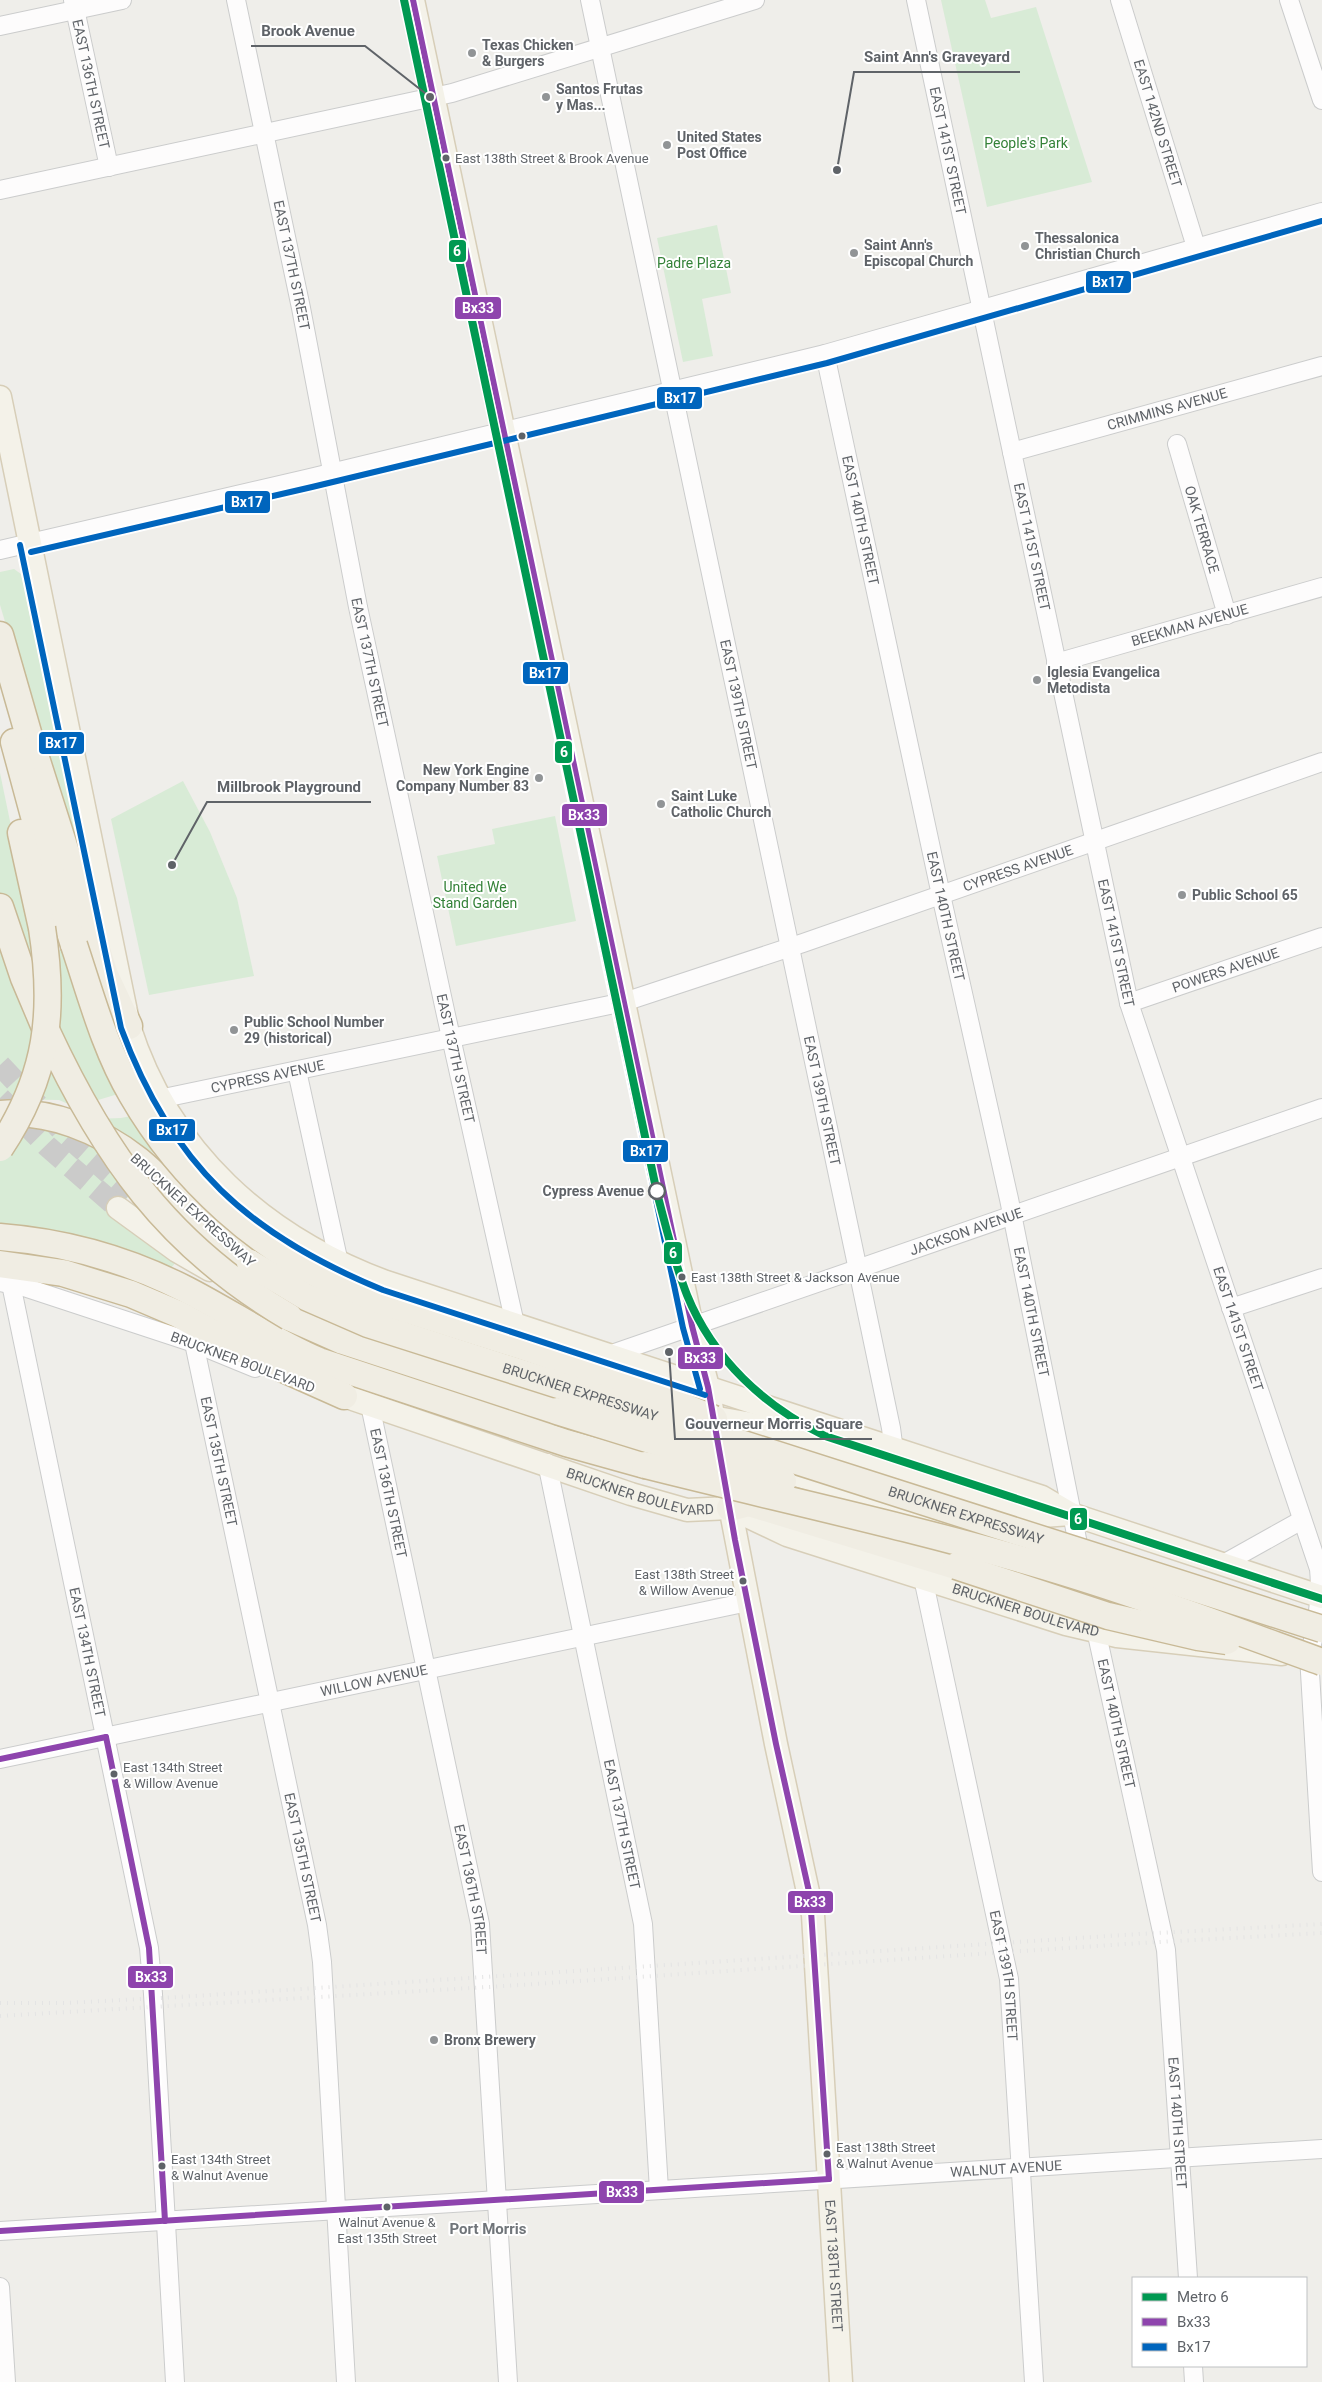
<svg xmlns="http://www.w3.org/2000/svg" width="1322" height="2382" font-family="Roboto,sans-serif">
<rect width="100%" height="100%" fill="#efeeea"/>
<g fill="#d8ebd6">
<path d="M 941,0 L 985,0 L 991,18 L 1036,7 L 1092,182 L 987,207 Z"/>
<path d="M 717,225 L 731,293 L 702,299 L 713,356 L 683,362 L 657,238 Z"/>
<path d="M 14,569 L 21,574 L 76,833 L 71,840 L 0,605 L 0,572 Z"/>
<path d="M 0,773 L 38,956 L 65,949 L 128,1091 L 75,1107 L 59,1100 L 0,1099 Z"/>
<path d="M 183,781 L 210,832 L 237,898 L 254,976 L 149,995 L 111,819 Z"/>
<path d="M 555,816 L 576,921 L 456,946 L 437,856 L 495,844 L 492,829 Z"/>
<path d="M 142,1114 L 162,1159 L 137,1142 L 94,1119 L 121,1118 Z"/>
<path d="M 40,1125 L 126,1156 L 139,1184 L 112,1216 L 176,1262 L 171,1268 L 124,1248 L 32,1227 L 0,1224 L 0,1132 Z"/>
</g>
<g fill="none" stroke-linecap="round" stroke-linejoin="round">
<g stroke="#cbcbca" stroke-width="22" stroke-dasharray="22 11" stroke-linecap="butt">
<path d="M 0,1065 L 66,1135 L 131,1193"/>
<path d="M 0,1098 L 47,1146 L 118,1208"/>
</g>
<g stroke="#cbcccc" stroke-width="20">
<g id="minor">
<path id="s1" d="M 73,0 L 109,167"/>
<path id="s2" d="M 236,0 L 301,308 L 358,607 L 446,1015 L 515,1324"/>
<path id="s3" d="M 590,0 L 858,1270 L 891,1428 L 895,1459"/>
<path id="s4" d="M 916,0 L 1129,1003 L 1319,1569 C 1322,1597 1316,1630 1309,1656 L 1322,1872"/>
<path id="s5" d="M 1120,0 L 1196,247"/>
<path d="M 1289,0 L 1322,100"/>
<path d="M 0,26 L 122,0"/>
<path d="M 0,190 L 452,93 L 755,0"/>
<path id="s6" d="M 825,354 L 941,895 L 1009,1199 L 1081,1559"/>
<path id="s7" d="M 1177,444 L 1227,615"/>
<path id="s8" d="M 1012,452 L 1322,366"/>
<path d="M 0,550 L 310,478 L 825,354 L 1322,212"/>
<path id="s9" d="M 1056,663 L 1322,587"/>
<path id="s10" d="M 1129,1003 L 1322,937"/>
<path d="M 297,1071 L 339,1263"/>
<path id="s11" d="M 159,1099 L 624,1002 L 803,943 L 1322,762"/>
<path d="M 0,1282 L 21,1286 L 194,1343 L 255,1368"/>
<path id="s12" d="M 11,1284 L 149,1948 L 153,1994 L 175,2382"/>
<path d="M 1231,1308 L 1322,1278"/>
<path id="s13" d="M 194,1343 L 317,1925 L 322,1962 L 346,2382"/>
<path id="s14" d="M 609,1355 L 1322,1108"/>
<path id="s15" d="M 370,1405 L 480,1924 L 508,2382"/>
<path id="s16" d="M 547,1463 L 643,1924 L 659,2190"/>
<path d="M 1225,1563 L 1302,1520"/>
<path id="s17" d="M 923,1578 L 1009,1979 L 1034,2382"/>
<path id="s18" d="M 1094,1621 L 1166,1950 L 1188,2278"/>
<path id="s19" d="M 0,1759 L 748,1602"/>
<path id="s20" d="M 0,2231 L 1322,2149"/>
<path d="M 0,2287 L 6,2382"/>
<path d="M 1193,2366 L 1194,2382"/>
</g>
</g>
<g stroke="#d7ceb8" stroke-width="25">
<g id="major">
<path d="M 413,0 L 692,1326 L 708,1387 L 716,1432"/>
<path d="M 0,397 L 129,1026 C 169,1152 264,1237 386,1282 L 1042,1497 L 1071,1514 L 1322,1597"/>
<path d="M 118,1208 L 177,1251 L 210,1270"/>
<path id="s21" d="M 344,1396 L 631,1494 L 687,1510 L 730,1508 L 787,1535 L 1066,1624 L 1117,1636 L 1282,1654"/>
<path d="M 700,1415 L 746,1423 L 809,1439 L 1042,1516 L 1071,1514"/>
<path d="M 765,1465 L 1008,1543"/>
<path id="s22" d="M 727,1491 L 776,1744 L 813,1915 L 841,2382"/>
</g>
</g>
<g stroke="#c8b996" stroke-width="29">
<g id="highway">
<path d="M 0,635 L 29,736 L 105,975 L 129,1026"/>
<path d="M 14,742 L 44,853 L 74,945"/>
<path d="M 21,833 L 42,928"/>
<path d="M 0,907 L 24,978 L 46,1030"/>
<path d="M 0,1114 C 49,1109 100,1130 138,1160 C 158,1176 174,1195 193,1213 C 211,1231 230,1247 250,1263"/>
<path d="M 0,1237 C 64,1242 128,1260 185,1289 C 230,1312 272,1341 319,1361 L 566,1443 L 645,1465"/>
<path d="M 0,1264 L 63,1273 L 131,1294 L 178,1314 L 259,1358 L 344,1396"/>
<path d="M 289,1317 L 343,1341 L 557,1411"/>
<path d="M 730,1508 L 749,1503 L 956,1566"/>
</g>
</g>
<use href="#minor" stroke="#fdfcfc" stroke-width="18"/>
<use href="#major" stroke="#f4f2e9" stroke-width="22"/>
<use href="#highway" stroke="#f0ede3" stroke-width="26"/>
<g stroke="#e4e4e4" stroke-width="4" stroke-dasharray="1 6" stroke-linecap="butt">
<path d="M 0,2003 L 65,2003 L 179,1997 L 1139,1934 L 1322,1924"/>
<path d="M 0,2016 L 505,1986 L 1141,1943 L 1322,1933"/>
</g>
<g stroke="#c8b996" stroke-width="29" stroke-linecap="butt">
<g id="highway-bridge">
<path d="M 74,945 C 91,996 105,1049 132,1095 C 181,1180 260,1251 350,1290 C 371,1300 393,1305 414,1312 C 452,1324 490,1336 528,1348 C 591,1369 653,1394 714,1419"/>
<path d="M 46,1030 C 104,1155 168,1246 289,1317"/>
<path d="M 0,1148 C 48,1076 55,1012 42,928"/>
<path id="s23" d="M 250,1263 L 306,1297 L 368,1324 L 1322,1629"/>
<path d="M 557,1411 L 783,1481"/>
<path d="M 645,1465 C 776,1498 907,1526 1037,1564 C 1133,1592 1228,1628 1322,1662"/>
<path d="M 956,1566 L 1108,1616 L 1198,1637 L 1227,1641"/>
</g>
</g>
<use href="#highway-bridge" stroke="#f0ede3" stroke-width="26"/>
<g stroke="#fff" stroke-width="10">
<g id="bus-1">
<path d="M 413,0 L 692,1326 L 708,1387 L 735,1540 L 776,1744 L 810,1896 L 829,2179"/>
<path d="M 106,1737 L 149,1948 L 165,2221"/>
<path d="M 0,1759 L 106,1737"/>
<path d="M 0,2231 L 829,2179"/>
</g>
</g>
<g stroke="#fff" stroke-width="10">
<g id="bus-2">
<path d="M 495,434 L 683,1328 L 700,1389"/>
<path d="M 20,545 L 121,1028 C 172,1166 249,1235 383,1290 L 705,1395"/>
<path d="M 31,552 L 312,487 L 827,363 L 1322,221"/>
</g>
</g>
<use href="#bus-1" stroke="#8e44ad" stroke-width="6"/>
<use href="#bus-2" stroke="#0065bd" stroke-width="6"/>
<g stroke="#fff" stroke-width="11">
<path id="metro-1" d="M 404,0 L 657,1193 C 666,1227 674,1262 687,1295 C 713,1359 764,1406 825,1436 L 1322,1599"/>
</g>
<use href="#metro-1" stroke="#009952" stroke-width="8"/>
</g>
<g fill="#919496" stroke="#fff" stroke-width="2">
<circle cx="472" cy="53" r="5"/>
<circle cx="546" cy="97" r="5"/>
<circle cx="667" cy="145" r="5"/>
<circle cx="1025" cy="246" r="5"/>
<circle cx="854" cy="253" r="5"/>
<circle cx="1037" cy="680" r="5"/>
<circle cx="539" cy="778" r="5"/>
<circle cx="661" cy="804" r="5"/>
<circle cx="1182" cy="895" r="5"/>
<circle cx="234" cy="1030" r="5"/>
<circle cx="434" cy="2040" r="5"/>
</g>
<g fill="#5f6368" stroke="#fff" stroke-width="2">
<circle cx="446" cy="158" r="4.5"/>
<circle cx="522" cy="436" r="4.5"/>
<circle cx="682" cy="1277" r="4.5"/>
<circle cx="743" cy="1581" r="4.5"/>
<circle cx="114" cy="1774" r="4.5"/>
<circle cx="827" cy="2154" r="4.5"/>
<circle cx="162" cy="2166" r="4.5"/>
<circle cx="387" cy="2207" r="4.5"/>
</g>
<circle fill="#fff" stroke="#5f6368" stroke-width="2.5" cx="657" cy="1191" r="8"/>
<g text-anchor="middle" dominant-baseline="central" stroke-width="4" stroke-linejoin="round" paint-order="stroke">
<g font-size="13" fill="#5f6368" stroke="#fff" text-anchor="start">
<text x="455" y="158">East 138th Street &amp; Brook Avenue</text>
<text x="691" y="1277">East 138th Street &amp; Jackson Avenue</text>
<text x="734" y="1574" text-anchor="end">East 138th Street<tspan x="734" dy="16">&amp; Willow Avenue</tspan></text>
<text x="123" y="1767">East 134th Street<tspan x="123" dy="16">&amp; Willow Avenue</tspan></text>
<text x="836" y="2147">East 138th Street<tspan x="836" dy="16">&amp; Walnut Avenue</tspan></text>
<text x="171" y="2159">East 134th Street<tspan x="171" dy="16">&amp; Walnut Avenue</tspan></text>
<text x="387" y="2222" text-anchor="middle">Walnut Avenue &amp;<tspan x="387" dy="16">East 135th Street</tspan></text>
</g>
<g font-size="14" font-weight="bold" fill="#5f6368" stroke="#fff" text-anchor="start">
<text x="482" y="45">Texas Chicken<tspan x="482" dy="16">&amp; Burgers</tspan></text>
<text x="556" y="89">Santos Frutas<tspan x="556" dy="16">y Mas...</tspan></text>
<text x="677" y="137">United States<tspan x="677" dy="16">Post Office</tspan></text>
<text x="1035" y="238">Thessalonica<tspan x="1035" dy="16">Christian Church</tspan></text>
<text x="864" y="245">Saint Ann's<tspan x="864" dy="16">Episcopal Church</tspan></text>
<text x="1047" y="672">Iglesia Evangelica<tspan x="1047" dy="16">Metodista</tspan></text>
<text x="529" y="770" text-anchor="end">New York Engine<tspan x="529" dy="16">Company Number 83</tspan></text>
<text x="671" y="796">Saint Luke<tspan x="671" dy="16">Catholic Church</tspan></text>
<text x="1192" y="895">Public School 65</text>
<text x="244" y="1022">Public School Number<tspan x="244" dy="16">29 (historical)</tspan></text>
<text x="444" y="2040">Bronx Brewery</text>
</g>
<g font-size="14" fill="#5f6368" stroke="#fff">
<text stroke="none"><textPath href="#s1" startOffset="86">EAST 136TH STREET</textPath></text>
<text stroke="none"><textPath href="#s5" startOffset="129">EAST 142ND STREET</textPath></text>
<text stroke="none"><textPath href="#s4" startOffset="154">EAST 141ST STREET</textPath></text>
<text stroke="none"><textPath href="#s2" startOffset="271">EAST 137TH STREET</textPath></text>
<text stroke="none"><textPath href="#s8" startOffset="161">CRIMMINS AVENUE</textPath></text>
<text stroke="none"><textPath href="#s6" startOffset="170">EAST 140TH STREET</textPath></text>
<text stroke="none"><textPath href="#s7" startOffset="89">OAK TERRACE</textPath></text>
<text stroke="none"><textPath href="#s4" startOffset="559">EAST 141ST STREET</textPath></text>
<text stroke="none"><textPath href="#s9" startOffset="139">BEEKMAN AVENUE</textPath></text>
<text stroke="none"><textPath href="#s2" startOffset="676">EAST 137TH STREET</textPath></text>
<text stroke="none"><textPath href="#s3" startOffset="720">EAST 139TH STREET</textPath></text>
<text stroke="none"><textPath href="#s11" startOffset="891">CYPRESS AVENUE</textPath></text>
<text stroke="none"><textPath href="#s6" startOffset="575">EAST 140TH STREET</textPath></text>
<text stroke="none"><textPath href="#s4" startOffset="964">EAST 141ST STREET</textPath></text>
<text stroke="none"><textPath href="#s10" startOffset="102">POWERS AVENUE</textPath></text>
<text stroke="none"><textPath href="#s2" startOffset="1081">EAST 137TH STREET</textPath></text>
<text stroke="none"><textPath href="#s11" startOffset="111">CYPRESS AVENUE</textPath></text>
<text stroke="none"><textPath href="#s3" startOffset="1125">EAST 139TH STREET</textPath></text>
<text transform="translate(193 1210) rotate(42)">BRUCKNER EXPRESSWAY</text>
<text stroke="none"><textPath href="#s14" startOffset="378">JACKSON AVENUE</textPath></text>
<text stroke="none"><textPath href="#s6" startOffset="980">EAST 140TH STREET</textPath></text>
<text stroke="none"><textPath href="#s4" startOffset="1369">EAST 141ST STREET</textPath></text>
<text transform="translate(243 1362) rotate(20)">BRUCKNER BOULEVARD</text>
<text stroke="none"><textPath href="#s23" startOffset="356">BRUCKNER EXPRESSWAY</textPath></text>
<text stroke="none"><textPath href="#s13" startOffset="121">EAST 135TH STREET</textPath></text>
<text stroke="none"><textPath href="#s21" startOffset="312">BRUCKNER BOULEVARD</textPath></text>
<text stroke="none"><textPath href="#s15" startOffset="90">EAST 136TH STREET</textPath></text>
<text stroke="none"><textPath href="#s23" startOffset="761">BRUCKNER EXPRESSWAY</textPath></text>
<text stroke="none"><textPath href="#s21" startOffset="718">BRUCKNER BOULEVARD</textPath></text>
<text stroke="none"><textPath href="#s12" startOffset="376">EAST 134TH STREET</textPath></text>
<text stroke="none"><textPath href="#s19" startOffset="382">WILLOW AVENUE</textPath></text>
<text stroke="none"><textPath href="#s18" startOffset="105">EAST 140TH STREET</textPath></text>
<text stroke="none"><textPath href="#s16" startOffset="369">EAST 137TH STREET</textPath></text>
<text stroke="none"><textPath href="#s13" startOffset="526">EAST 135TH STREET</textPath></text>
<text stroke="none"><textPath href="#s15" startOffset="495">EAST 136TH STREET</textPath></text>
<text stroke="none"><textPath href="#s17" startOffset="406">EAST 139TH STREET</textPath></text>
<text stroke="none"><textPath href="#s18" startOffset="510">EAST 140TH STREET</textPath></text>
<text stroke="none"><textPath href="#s20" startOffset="1008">WALNUT AVENUE</textPath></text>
<text stroke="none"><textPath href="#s22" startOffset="784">EAST 138TH STREET</textPath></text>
</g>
<g font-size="14" fill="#348238" stroke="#fff">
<text x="1026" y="143">People's Park</text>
<text x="694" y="263">Padre Plaza</text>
<text x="475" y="887">United We<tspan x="475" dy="16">Stand Garden</tspan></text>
</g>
<g font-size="14" font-weight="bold" fill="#5f6368" stroke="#fff" text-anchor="end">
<text x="644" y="1191">Cypress Avenue</text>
</g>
<g font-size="15" font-weight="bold" fill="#70757a" stroke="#fff">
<text x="488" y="2229">Port Morris</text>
</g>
</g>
<path fill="none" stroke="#5f6368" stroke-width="2" d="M430 97L365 46H251M837 170L854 72H1020M172 865L207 802H371M669 1352L675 1439H872"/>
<g fill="#5f6368" stroke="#fff" stroke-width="2">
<circle cx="430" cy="97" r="5"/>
<circle cx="837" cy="170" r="5"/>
<circle cx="172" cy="865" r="5"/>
<circle cx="669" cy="1352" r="5"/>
</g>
<g font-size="15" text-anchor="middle" font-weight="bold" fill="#5f6368" stroke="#fff" stroke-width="4" stroke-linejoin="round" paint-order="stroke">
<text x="308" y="36">Brook Avenue</text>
<text x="937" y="62">Saint Ann's Graveyard</text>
<text x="289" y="792">Millbrook Playground</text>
<text x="774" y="1429">Gouverneur Morris Square</text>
</g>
<g stroke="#fff" stroke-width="2">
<rect x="448" y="239" width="19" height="24" rx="5" fill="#009952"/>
<rect x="1085" y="270" width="47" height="24" rx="5" fill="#0065bd"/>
<rect x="454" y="296" width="48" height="24" rx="5" fill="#8e44ad"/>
<rect x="656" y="386" width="47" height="24" rx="5" fill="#0065bd"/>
<rect x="224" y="490" width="47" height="24" rx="5" fill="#0065bd"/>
<rect x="522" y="661" width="47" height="24" rx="5" fill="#0065bd"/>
<rect x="38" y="731" width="47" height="24" rx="5" fill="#0065bd"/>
<rect x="554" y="740" width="19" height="24" rx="5" fill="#009952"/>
<rect x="561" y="803" width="47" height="24" rx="5" fill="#8e44ad"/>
<rect x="148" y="1118" width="48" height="24" rx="5" fill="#0065bd"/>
<rect x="622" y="1139" width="47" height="24" rx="5" fill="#0065bd"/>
<rect x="663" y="1241" width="20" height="24" rx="5" fill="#009952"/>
<rect x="677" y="1346" width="47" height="24" rx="5" fill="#8e44ad"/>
<rect x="1069" y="1507" width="19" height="24" rx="5" fill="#009952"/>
<rect x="787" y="1890" width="47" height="24" rx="5" fill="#8e44ad"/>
<rect x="127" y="1965" width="47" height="24" rx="5" fill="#8e44ad"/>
<rect x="598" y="2180" width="47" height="24" rx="5" fill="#8e44ad"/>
</g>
<g font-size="14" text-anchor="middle" font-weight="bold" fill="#fff">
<text x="457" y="256">6</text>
<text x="1108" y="287">Bx17</text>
<text x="478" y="313">Bx33</text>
<text x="680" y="403">Bx17</text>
<text x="247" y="507">Bx17</text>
<text x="545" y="678">Bx17</text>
<text x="61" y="748">Bx17</text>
<text x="564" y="757">6</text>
<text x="584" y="820">Bx33</text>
<text x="172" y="1135">Bx17</text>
<text x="646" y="1156">Bx17</text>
<text x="673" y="1258">6</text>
<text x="700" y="1363">Bx33</text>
<text x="1078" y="1524">6</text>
<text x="810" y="1907">Bx33</text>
<text x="151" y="1982">Bx33</text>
<text x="622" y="2197">Bx33</text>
</g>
<rect x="1132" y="2277" width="175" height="90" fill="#ffffff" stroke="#bfc1c3"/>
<rect x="1142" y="2293" width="25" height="8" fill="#009952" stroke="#bfc1c3"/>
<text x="1177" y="2302" font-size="15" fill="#5f6368">Metro 6</text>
<rect x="1142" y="2318" width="25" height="8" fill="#8e44ad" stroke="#bfc1c3"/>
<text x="1177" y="2327" font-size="15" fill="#5f6368">Bx33</text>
<rect x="1142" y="2343" width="25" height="8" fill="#0065bd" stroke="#bfc1c3"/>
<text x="1177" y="2352" font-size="15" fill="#5f6368">Bx17</text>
</svg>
